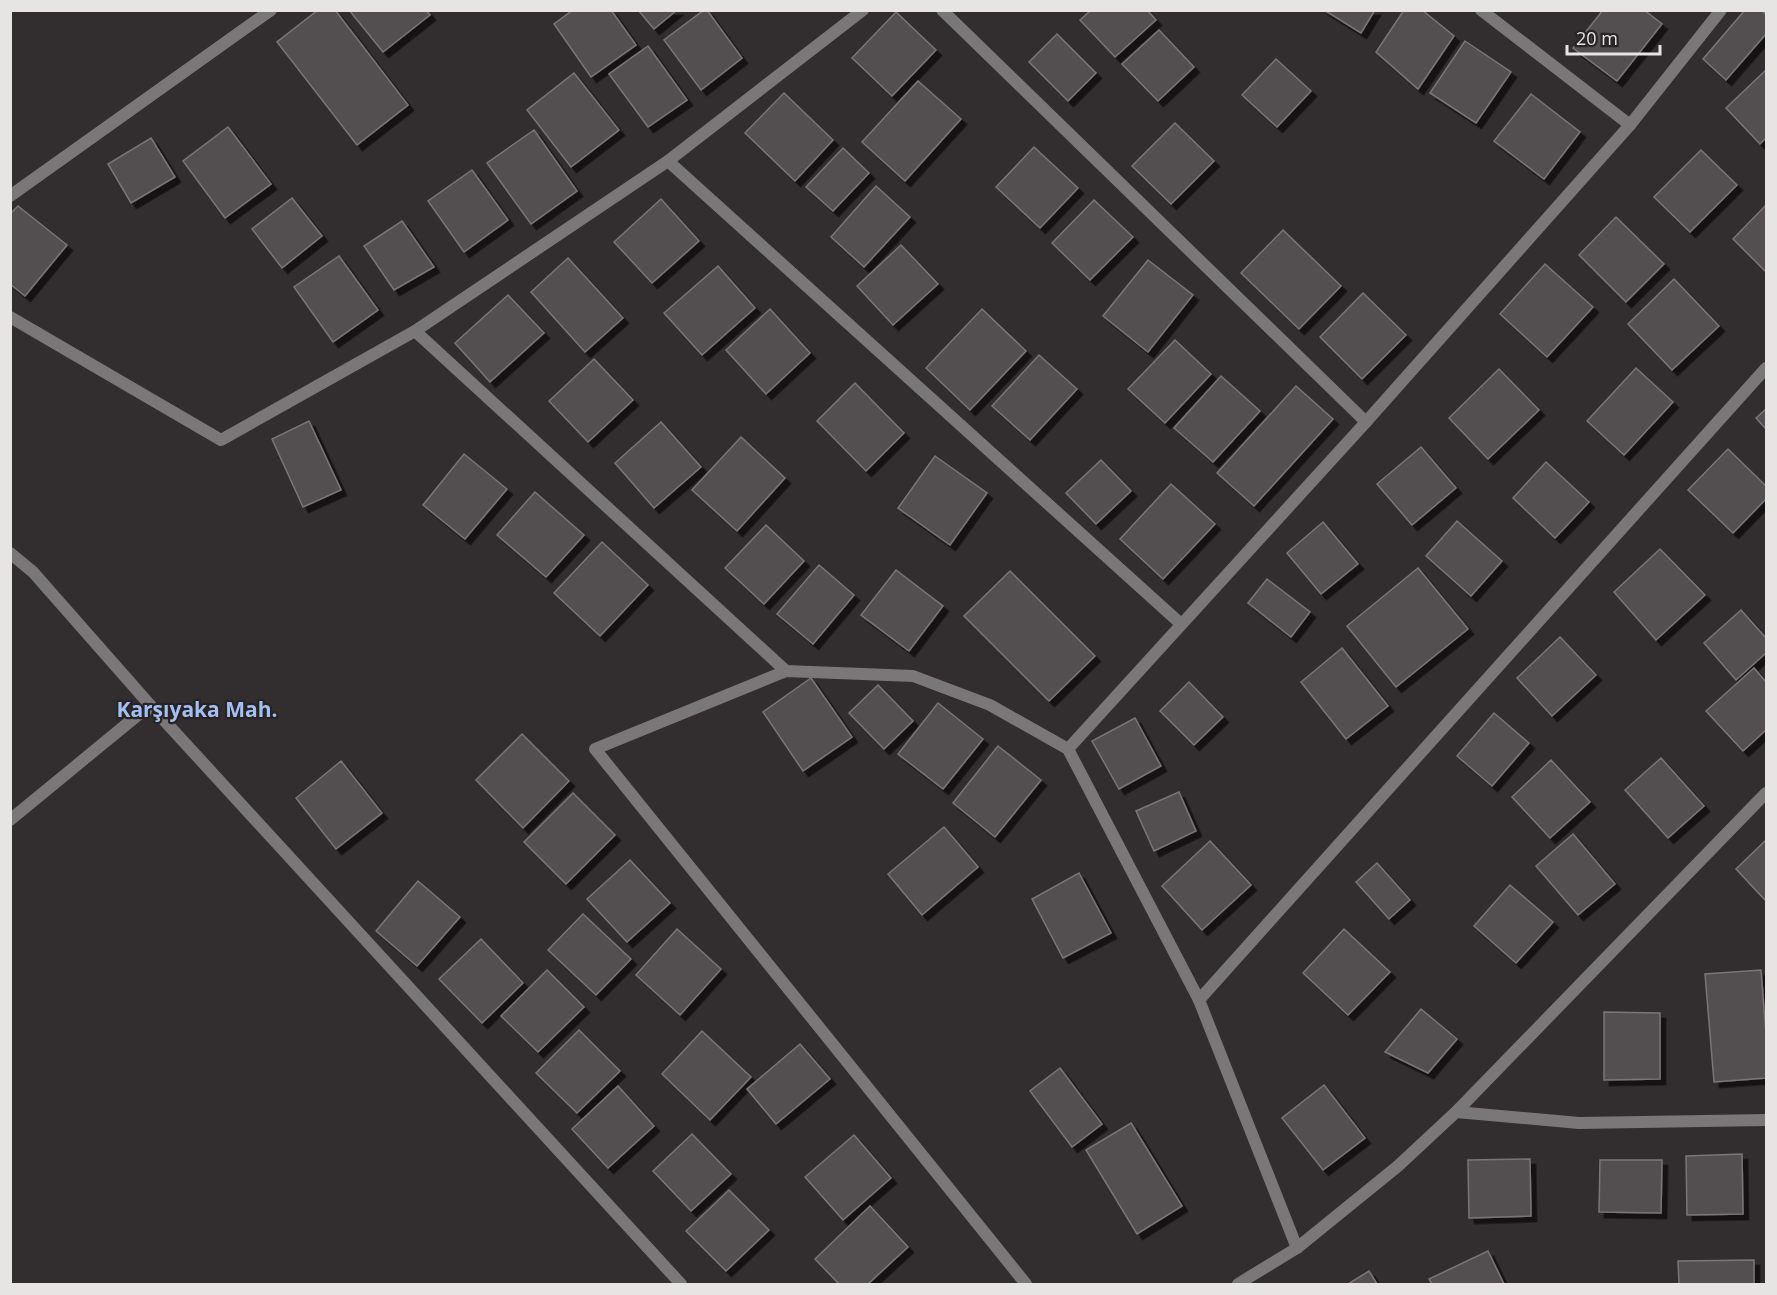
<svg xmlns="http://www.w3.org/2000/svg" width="1777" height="1295" font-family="'Open Sans',sans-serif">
<defs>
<filter id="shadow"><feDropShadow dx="5.5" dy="5.5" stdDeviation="0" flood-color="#0009"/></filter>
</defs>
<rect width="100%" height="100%" fill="#322d2e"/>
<g fill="#534f51" stroke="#7a7578" stroke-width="1.5" filter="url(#shadow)">
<path d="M 318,10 L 335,10 L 408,105 L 357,145 L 277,42 Z"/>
<path d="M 349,10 L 426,10 L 430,15 L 383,52 Z"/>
<path d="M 573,10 L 611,10 L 636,45 L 591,77 L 554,24 Z"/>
<path d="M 638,10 L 677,10 L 654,29 Z"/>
<path d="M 704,10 L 707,10 L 742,58 L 701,90 L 664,40 Z"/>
<path d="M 1091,10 L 1147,10 L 1156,20 L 1115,57 L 1080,20 Z"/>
<path d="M 1324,10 L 1375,10 L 1361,33 Z"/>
<path d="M 1404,10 L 1422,10 L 1454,36 L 1418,89 L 1376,52 Z"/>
<path d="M 1603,10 L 1644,10 L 1662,24 L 1617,81 L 1573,48 Z"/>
<path d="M 1745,10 L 1762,10 L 1766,15 L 1766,34 L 1726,80 L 1703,59 Z"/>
<path d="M 896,12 L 936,50 L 892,96 L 852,58 Z"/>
<path d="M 1159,30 L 1194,67 L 1158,101 L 1122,64 Z"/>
<path d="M 1057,34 L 1096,73 L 1068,101 L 1029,62 Z"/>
<path d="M 1465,41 L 1511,72 L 1476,123 L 1430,93 Z"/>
<path d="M 648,46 L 687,100 L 648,127 L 609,74 Z"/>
<path d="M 1276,59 L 1311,91 L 1277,127 L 1242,95 Z"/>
<path d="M 1766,70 L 1766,138 L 1760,144 L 1726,108 Z"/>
<path d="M 574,73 L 619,130 L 571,167 L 527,110 Z"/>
<path d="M 918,81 L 961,119 L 905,181 L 862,142 Z"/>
<path d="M 784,93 L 833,140 L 795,181 L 745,133 Z"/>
<path d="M 1531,94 L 1580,132 L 1544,179 L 1494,141 Z"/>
<path d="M 1175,123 L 1214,161 L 1171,204 L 1132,166 Z"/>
<path d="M 228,127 L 271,184 L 225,218 L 183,161 Z"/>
<path d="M 534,130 L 577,191 L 531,224 L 487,163 Z"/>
<path d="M 151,138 L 175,177 L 131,203 L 108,164 Z"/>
<path d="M 1034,147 L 1078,188 L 1040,228 L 996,187 Z"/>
<path d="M 843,148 L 869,173 L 833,211 L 806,187 Z"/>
<path d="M 1701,150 L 1737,185 L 1690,232 L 1654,197 Z"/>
<path d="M 472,170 L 508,220 L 464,252 L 428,201 Z"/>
<path d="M 876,186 L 910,217 L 864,267 L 831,237 Z"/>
<path d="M 292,198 L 322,236 L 282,268 L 252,229 Z"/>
<path d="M 661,199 L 699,241 L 652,283 L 614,242 Z"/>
<path d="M 1094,200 L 1133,237 L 1090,280 L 1052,243 Z"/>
<path d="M 1766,205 L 1766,272 L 1733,239 Z"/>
<path d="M 18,206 L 67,245 L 25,296 L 10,284 L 10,214 Z"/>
<path d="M 1616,217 L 1664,264 L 1626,302 L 1579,255 Z"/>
<path d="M 402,221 L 434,267 L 394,290 L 364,246 Z"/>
<path d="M 1283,230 L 1341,286 L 1299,329 L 1241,273 Z"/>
<path d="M 901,245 L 938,284 L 893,325 L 857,286 Z"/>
<path d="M 339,256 L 378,310 L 333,342 L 294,287 Z"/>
<path d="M 568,258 L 623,318 L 585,352 L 531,292 Z"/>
<path d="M 1148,260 L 1193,295 L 1148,352 L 1103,316 Z"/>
<path d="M 1545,264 L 1593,307 L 1547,357 L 1500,314 Z"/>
<path d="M 718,266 L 755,308 L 702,355 L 664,313 Z"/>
<path d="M 1674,279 L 1719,326 L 1672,370 L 1628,324 Z"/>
<path d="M 1363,293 L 1406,335 L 1362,379 L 1320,337 Z"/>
<path d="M 508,295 L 544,333 L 490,382 L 455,343 Z"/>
<path d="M 770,309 L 810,353 L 766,394 L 726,350 Z"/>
<path d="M 982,309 L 1026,351 L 970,410 L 926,368 Z"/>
<path d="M 1175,340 L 1211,374 L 1165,423 L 1128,389 Z"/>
<path d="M 1039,355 L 1077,389 L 1030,440 L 992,406 Z"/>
<path d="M 594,359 L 633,400 L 588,442 L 549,401 Z"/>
<path d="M 1636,368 L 1673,402 L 1624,455 L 1587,421 Z"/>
<path d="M 1499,369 L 1539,410 L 1488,459 L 1449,418 Z"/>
<path d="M 1221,376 L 1260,411 L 1213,462 L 1174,428 Z"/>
<path d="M 855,383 L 904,433 L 866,471 L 817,421 Z"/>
<path d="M 1296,386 L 1333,419 L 1254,506 L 1217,473 Z"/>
<path d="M 1766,409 L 1766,429 L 1756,418 Z"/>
<path d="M 309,421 L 341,490 L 303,507 L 272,439 Z"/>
<path d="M 661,422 L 701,467 L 654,508 L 615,463 Z"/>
<path d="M 741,437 L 785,478 L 737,531 L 692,490 Z"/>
<path d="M 1421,447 L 1456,488 L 1412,525 L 1377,484 Z"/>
<path d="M 1728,449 L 1766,486 L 1766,499 L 1733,533 L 1688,490 Z"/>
<path d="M 464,454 L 507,489 L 465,539 L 423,505 Z"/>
<path d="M 935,456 L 987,493 L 950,545 L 898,508 Z"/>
<path d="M 1101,460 L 1131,491 L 1096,524 L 1066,493 Z"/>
<path d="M 1546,462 L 1589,502 L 1555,538 L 1513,498 Z"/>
<path d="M 1171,484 L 1215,524 L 1163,579 L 1120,539 Z"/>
<path d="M 535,492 L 584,535 L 546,577 L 497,535 Z"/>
<path d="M 1457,521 L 1502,561 L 1471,596 L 1426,556 Z"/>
<path d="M 1323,522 L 1358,564 L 1321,594 L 1287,553 Z"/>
<path d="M 766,525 L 804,561 L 764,604 L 725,568 Z"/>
<path d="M 602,542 L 648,585 L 600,636 L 554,593 Z"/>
<path d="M 1660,549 L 1705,595 L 1656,640 L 1614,592 Z"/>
<path d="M 819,565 L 854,595 L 813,644 L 777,614 Z"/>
<path d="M 1418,568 L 1468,629 L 1396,687 L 1347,626 Z"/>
<path d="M 896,570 L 943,606 L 909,651 L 861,615 Z"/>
<path d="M 1010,571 L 1095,656 L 1049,701 L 964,616 Z"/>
<path d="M 1267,579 L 1310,612 L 1291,637 L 1248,603 Z"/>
<path d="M 1741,610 L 1766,638 L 1766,653 L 1736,680 L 1704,643 Z"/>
<path d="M 1560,637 L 1596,675 L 1552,716 L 1517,678 Z"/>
<path d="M 1342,648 L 1388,706 L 1346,739 L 1301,682 Z"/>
<path d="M 1754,668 L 1766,682 L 1766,730 L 1743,751 L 1706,711 Z"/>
<path d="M 811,678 L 852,737 L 803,771 L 763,712 Z"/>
<path d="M 1189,682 L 1223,717 L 1194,745 L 1160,711 Z"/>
<path d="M 878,685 L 913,721 L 884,749 L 849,713 Z"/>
<path d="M 938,703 L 983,739 L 943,789 L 898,754 Z"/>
<path d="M 1494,713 L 1529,743 L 1492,786 L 1457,756 Z"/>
<path d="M 1135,718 L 1161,766 L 1119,789 L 1092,741 Z"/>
<path d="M 522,734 L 569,781 L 523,828 L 476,780 Z"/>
<path d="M 998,746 L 1041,780 L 995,837 L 953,803 Z"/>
<path d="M 1661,758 L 1704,806 L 1668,838 L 1625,790 Z"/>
<path d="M 1551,760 L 1590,802 L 1550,838 L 1512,797 Z"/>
<path d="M 341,761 L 382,813 L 336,849 L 296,798 Z"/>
<path d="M 1179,792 L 1196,831 L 1154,851 L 1136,811 Z"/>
<path d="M 573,793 L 615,835 L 566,884 L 524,842 Z"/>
<path d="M 944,827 L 978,867 L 922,915 L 888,874 Z"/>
<path d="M 1573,834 L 1615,884 L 1578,915 L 1536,866 Z"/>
<path d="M 1766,840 L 1766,901 L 1736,869 Z"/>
<path d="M 1210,841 L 1251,885 L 1202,930 L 1162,886 Z"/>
<path d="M 630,860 L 670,903 L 627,942 L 587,899 Z"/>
<path d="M 1377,863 L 1410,900 L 1389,919 L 1356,882 Z"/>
<path d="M 1079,873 L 1111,933 L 1063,958 L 1032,899 Z"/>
<path d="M 418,881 L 460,917 L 417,966 L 376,931 Z"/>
<path d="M 1510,885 L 1553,922 L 1516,963 L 1474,926 Z"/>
<path d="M 583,914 L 631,959 L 596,995 L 548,950 Z"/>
<path d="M 677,929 L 721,969 L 680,1015 L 636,975 Z"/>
<path d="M 1344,929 L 1390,972 L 1348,1015 L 1303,973 Z"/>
<path d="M 481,939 L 523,983 L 482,1023 L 439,979 Z"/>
<path d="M 547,970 L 584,1007 L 538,1052 L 501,1016 Z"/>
<path d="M 1761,970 L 1766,1034 L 1766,1078 L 1714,1082 L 1705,974 Z"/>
<path d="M 1421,1009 L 1457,1039 L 1428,1073 L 1385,1052 Z"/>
<path d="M 1604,1012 L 1660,1013 L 1660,1079 L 1604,1080 Z"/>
<path d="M 579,1030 L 620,1071 L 577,1113 L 536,1073 Z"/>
<path d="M 702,1031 L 751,1077 L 710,1120 L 662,1074 Z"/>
<path d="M 800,1044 L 830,1079 L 776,1124 L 747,1089 Z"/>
<path d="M 1060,1068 L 1102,1124 L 1072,1147 L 1030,1091 Z"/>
<path d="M 1324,1085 L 1365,1138 L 1323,1170 L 1282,1118 Z"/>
<path d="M 618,1086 L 654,1126 L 608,1168 L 572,1129 Z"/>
<path d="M 1131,1123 L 1182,1206 L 1137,1234 L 1086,1150 Z"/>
<path d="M 692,1134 L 731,1174 L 691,1211 L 653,1171 Z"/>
<path d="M 854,1135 L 891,1178 L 843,1220 L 805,1177 Z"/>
<path d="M 1742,1154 L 1743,1214 L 1687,1215 L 1686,1156 Z"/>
<path d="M 1530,1159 L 1531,1216 L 1469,1218 L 1468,1160 Z"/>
<path d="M 1600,1160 L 1662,1160 L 1661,1213 L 1599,1212 Z"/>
<path d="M 729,1190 L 769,1230 L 726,1271 L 686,1231 Z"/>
<path d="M 870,1206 L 908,1247 L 868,1284 L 839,1284 L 815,1259 Z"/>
<path d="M 1488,1251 L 1504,1284 L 1432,1284 L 1429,1279 Z"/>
<path d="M 1754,1260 L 1754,1284 L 1679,1284 L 1678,1261 Z"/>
<path d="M 1369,1271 L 1377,1284 L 1348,1284 Z"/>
</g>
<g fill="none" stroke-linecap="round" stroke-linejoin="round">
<g stroke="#797777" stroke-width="12">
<path d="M 942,10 L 1366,422"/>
<path d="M 1481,10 L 1630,125"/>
<path d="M 668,161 L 1181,624"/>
<path d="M 10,196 L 271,10"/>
<path d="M 10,317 L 221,440 L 415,331 L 668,161 L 863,10"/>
<path d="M 415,331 L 786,671"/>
<path d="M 1068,749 L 1366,422 L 1630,125 L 1721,10"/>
<path d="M 10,820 L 150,705"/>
<path d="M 1199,1000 L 1766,368"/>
<path d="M 1456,1112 L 1579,1123 L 1766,1120"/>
<path d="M 1026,1284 L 595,749 L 786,671 L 913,676 L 990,705 L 1068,749 L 1199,1000 L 1297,1248"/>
</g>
<g stroke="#797777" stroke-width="12">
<path d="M 10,553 L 33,572 L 150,705 L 681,1284"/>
<path d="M 1238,1284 L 1297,1248 L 1398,1166 L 1456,1112 L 1766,793"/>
</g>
</g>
<g text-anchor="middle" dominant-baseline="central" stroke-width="4.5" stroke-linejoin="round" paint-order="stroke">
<g font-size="21" font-weight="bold" fill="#a3bff3" stroke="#282324">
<text x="197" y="709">Karşıyaka Mah.</text>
</g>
</g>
<rect width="1777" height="1295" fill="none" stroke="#e7e4e4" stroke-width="24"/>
<path d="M1567 45v9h93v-9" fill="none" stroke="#e7e4e4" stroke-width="3"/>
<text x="1576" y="45" font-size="18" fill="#e7e4e4" stroke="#282324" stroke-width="4.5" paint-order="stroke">20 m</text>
</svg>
